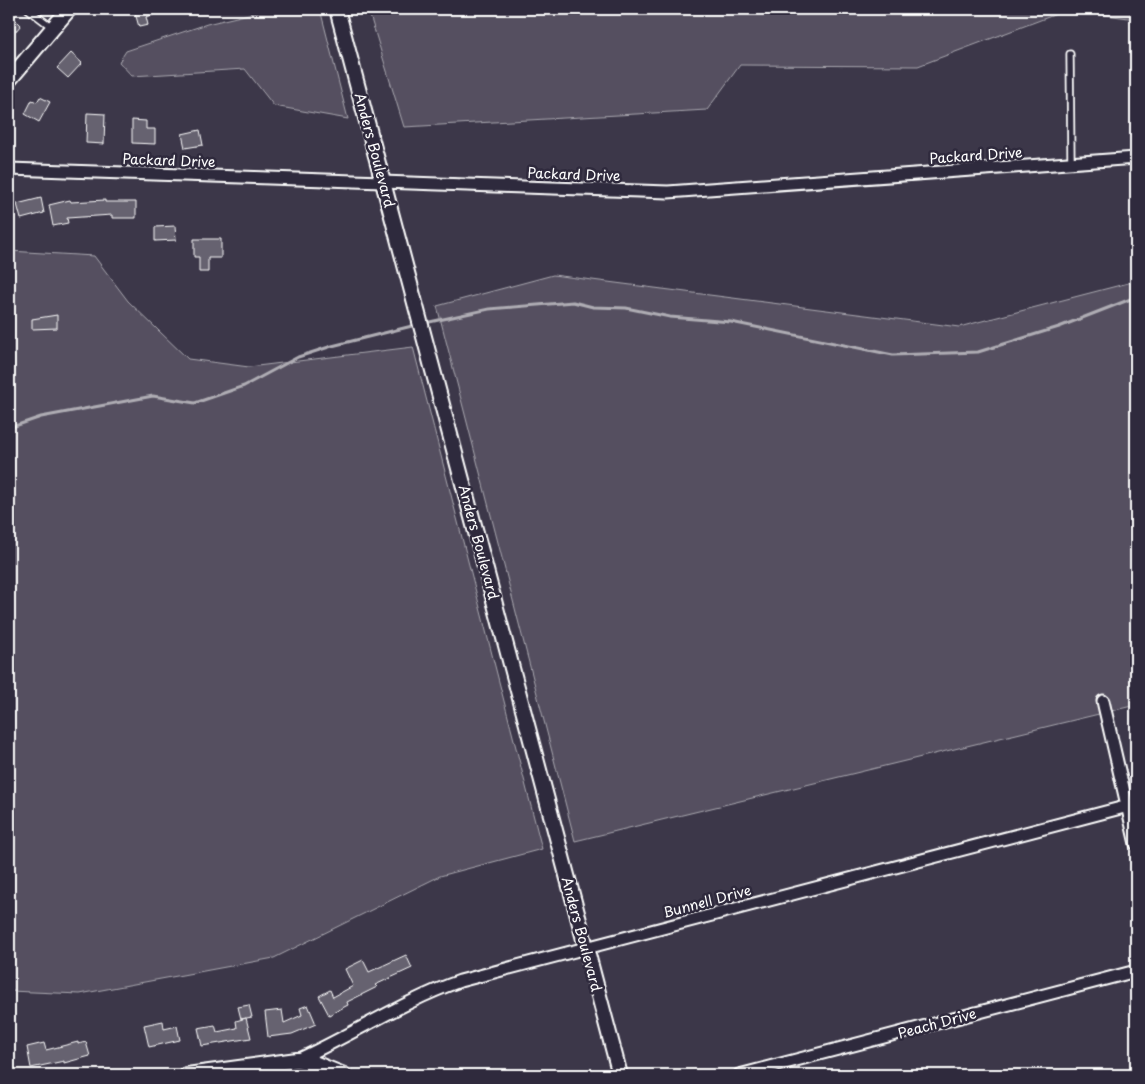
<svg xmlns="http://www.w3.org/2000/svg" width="1145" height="1084" font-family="'Playpen Sans',sans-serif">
<rect width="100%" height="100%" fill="#3c3749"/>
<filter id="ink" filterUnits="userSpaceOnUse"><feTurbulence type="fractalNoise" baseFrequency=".02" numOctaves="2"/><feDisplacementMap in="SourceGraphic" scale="10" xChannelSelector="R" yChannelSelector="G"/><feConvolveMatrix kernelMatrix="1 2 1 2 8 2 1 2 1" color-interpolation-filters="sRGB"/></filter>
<g filter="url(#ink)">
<g fill="#555060" stroke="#aaa8b0">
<path d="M 270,9 L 320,9 L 348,119 L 274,106 L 245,69 L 132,76 L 119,62 L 126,51 L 207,24 Z"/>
<path d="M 368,9 L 1136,9 L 1136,19 L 1067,10 L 918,66 L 740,65 L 707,110 L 404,127 Z"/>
<path d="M 9,251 L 94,256 L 128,301 L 188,359 L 249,367 L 413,347 L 542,849 L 440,876 L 274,958 L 80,994 L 9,991 Z"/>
<path d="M 553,275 L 959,327 L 1136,281 L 1136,705 L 575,841 L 437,306 Z"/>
</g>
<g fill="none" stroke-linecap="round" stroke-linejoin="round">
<g stroke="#afadb4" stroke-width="3">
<path d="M 425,323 L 489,309 L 573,302 L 593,307 L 626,308 L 670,317 L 731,322 L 893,355 L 978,352 L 1059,327 L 1136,297"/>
<path d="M 9,428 L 41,417 L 153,396 L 195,403 L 244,386 L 298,357 L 332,346 L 416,325"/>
</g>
</g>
<g fill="#666270" stroke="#fff">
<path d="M 134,9 L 166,9 L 166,11 L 146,17 L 148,25 L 139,27 Z"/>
<path d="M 9,13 L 21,25 L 9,39 Z"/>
<path d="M 71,53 L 82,63 L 68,78 L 57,68 Z"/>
<path d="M 40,97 L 50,102 L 39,122 L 25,114 L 32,100 L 37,102 Z"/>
<path d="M 87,113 L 105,114 L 104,144 L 86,143 Z"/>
<path d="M 132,120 L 146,121 L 146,129 L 155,129 L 155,144 L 132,143 Z"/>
<path d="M 200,130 L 203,145 L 185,148 L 182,134 Z"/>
<path d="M 41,198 L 44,213 L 21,219 L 17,204 Z"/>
<path d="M 70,200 L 71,202 L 105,200 L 105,202 L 136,202 L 136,218 L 112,218 L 112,215 L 67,218 L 68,223 L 53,226 L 49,205 Z"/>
<path d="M 175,226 L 176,240 L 155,241 L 155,227 Z"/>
<path d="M 194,239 L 221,239 L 221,258 L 208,258 L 208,272 L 199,272 L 199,257 L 194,257 Z"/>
<path d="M 57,315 L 57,328 L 32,329 L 32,319 Z"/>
<path d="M 406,955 L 412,968 L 375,985 L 377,987 L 347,1002 L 348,1005 L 329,1015 L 319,996 L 330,990 L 333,997 L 353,986 L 345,969 L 363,960 L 369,972 Z"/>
<path d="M 249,1005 L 252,1017 L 241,1019 L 238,1007 Z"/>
<path d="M 308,1005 L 316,1024 L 292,1034 L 268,1037 L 265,1012 L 282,1010 L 284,1023 L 302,1015 L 300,1008 Z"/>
<path d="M 246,1018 L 251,1038 L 202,1046 L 198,1028 L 215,1025 L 217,1032 L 237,1028 L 236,1021 Z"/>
<path d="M 163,1021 L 164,1029 L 177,1026 L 180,1040 L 149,1047 L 144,1025 Z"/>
<path d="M 78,1042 L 78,1044 L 86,1042 L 90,1056 L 64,1063 L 64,1061 L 31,1068 L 27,1047 L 44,1043 L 46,1050 Z"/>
</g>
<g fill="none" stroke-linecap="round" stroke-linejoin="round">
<g stroke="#fff" stroke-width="9">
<g id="service">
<path d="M 28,9 L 53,28"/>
<path d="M 1070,54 L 1071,163"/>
</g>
</g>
<g stroke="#fff" stroke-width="15">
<g id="minor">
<path d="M 9,169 L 668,192 L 1136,158"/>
<path d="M 1103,701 L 1136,844"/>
<path d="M 297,1060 C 352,1035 403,1001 460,981 L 1136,804"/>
<path d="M 739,1075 L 1136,971"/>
</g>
</g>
<g stroke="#fff" stroke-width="18">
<g id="tertiary">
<path d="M 337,9 L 620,1075"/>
<path d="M 9,80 L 69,9"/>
<path d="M 187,1075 L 297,1060 L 314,1063 L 344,1075"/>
</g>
</g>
<use href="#service" stroke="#2f2a3d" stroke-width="5.5"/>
<use href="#minor" stroke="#2f2a3d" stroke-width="11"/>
<use href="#tertiary" stroke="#2f2a3d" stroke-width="14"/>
</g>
</g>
<g text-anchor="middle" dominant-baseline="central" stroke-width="5" stroke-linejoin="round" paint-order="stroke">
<g font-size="14" fill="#fff" stroke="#2f2a3d">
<text transform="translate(375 150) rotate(75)">Anders Boulevard</text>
<text transform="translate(976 155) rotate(-4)">Packard Drive</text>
<text transform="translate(169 160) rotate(2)">Packard Drive</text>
<text transform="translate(574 174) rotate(2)">Packard Drive</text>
<text transform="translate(479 542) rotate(75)">Anders Boulevard</text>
<text transform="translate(707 901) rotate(-15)">Bunnell Drive</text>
<text transform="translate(582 934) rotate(75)">Anders Boulevard</text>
<text transform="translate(937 1023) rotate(-15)">Peach Drive</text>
</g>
</g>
<rect width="1145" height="1084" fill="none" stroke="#2f2a3d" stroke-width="30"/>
<rect x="15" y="15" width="1115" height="1054" fill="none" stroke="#fff" stroke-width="2" filter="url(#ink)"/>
</svg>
